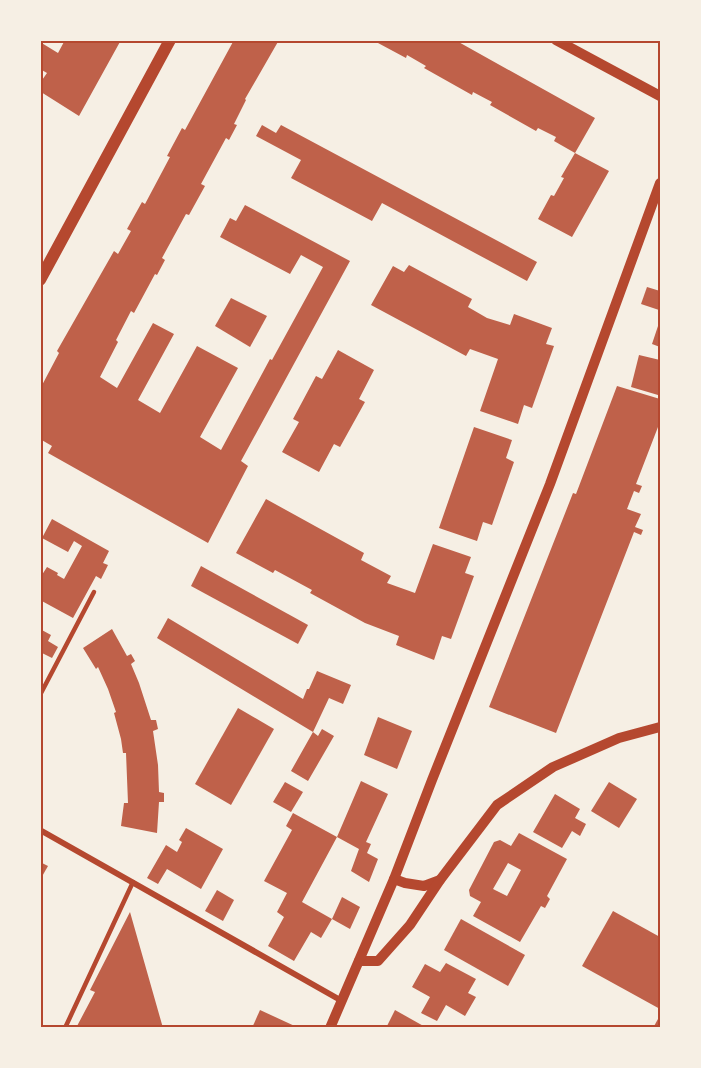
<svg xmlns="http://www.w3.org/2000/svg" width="701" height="1068" font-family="Manrope,sans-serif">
<rect width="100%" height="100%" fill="#f6efe4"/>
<g fill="#bf614a" fill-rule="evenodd">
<path d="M 65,40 L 121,40 L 79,116 L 41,92 L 43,90 L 40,88 L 40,83 L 47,73 L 40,69 L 40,42 L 58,53 Z"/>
<path d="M 234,40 L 279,40 L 245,99 L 246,100 L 234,124 L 237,125 L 229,140 L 226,138 L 201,184 L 205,186 L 189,215 L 186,214 L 162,258 L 165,260 L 157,275 L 155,274 L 134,313 L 131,311 L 116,340 L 118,342 L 100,377 L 117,388 L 153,323 L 174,334 L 138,400 L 160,413 L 197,346 L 238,368 L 200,437 L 221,450 L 270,359 L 272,360 L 323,267 L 301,255 L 290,274 L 220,237 L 230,218 L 236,221 L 245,205 L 350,261 L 241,461 L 248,466 L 208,543 L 48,453 L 52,446 L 40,439 L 40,389 L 59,353 L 57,351 L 114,251 L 118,254 L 131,231 L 127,229 L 142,202 L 145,204 L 170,157 L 167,156 L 182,128 L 185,130 Z"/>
<path d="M 380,40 L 455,40 L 595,118 L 575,153 L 554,141 L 556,137 L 538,128 L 536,131 L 490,105 L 492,102 L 473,92 L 472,95 L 424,68 L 426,66 L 407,55 L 406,58 L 378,43 Z"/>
<path d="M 262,125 L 276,133 L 281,125 L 537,262 L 527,281 L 382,203 L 372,221 L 291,178 L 301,160 L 256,136 Z"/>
<path d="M 575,153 L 609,171 L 572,237 L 538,219 L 551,195 L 554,196 L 564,178 L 561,177 Z"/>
<path d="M 409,265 L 472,299 L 468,307 L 487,318 L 510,325 L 514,314 L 552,328 L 546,344 L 554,346 L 532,408 L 524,405 L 518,424 L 480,411 L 498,359 L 470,349 L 466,356 L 371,305 L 393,266 L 404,272 Z"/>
<path d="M 647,287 L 660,291 L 660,304 L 659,310 L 641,304 Z"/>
<path d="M 231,298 L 267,316 L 250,347 L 215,326 Z"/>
<path d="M 660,320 L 660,347 L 652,344 Z"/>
<path d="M 338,350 L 374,370 L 359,399 L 365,402 L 340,447 L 334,444 L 319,472 L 282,452 L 299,422 L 293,419 L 316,376 L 322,379 Z"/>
<path d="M 639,355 L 660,360 L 660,387 L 658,395 L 631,387 Z"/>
<path d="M 617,386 L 660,399 L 660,428 L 658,427 L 636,484 L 642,486 L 639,493 L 634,491 L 627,509 L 641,514 L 635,527 L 643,530 L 641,535 L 634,532 L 556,733 L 489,707 L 573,493 L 576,494 Z"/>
<path d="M 474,427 L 512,440 L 506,458 L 514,462 L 492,525 L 483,522 L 477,541 L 439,528 Z"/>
<path d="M 266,499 L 364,553 L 361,560 L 391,576 L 387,583 L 415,593 L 433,544 L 471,557 L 465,573 L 474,576 L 451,639 L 442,636 L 434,660 L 396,645 L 399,636 L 365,623 L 310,593 L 312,590 L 275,570 L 273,573 L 236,553 Z"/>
<path d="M 52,519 L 109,551 L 103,563 L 108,565 L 101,579 L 96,576 L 73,618 L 40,600 L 40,578 L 47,567 L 58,573 L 57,575 L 64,579 L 82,546 L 74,541 L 68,552 L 42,538 Z"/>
<path d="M 201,566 L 308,625 L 298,644 L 191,586 Z"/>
<path d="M 168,618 L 303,699 L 307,689 L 309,689 L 317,671 L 351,685 L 343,704 L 329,698 L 313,732 L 157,638 Z"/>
<path d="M 40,629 L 51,635 L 48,641 L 58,647 L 52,658 L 40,652 Z"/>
<path d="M 112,629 L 127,656 L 131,654 L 135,661 L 131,664 L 139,683 L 151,720 L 156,720 L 158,729 L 153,731 L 158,765 L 159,792 L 164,793 L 164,802 L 159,802 L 157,833 L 121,826 L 124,803 L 128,803 L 126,753 L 123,753 L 121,739 L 114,713 L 116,712 L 108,689 L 98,667 L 96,669 L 83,648 Z"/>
<path d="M 238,708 L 274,729 L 231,805 L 195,784 Z"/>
<path d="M 378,717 L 412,731 L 397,769 L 364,755 Z"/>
<path d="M 322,729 L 334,736 L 308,781 L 291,771 L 313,732 L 318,736 Z"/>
<path d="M 361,781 L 388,794 L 366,842 L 371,844 L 367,853 L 378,859 L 369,882 L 351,871 L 359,849 L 337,837 Z"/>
<path d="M 285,782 L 303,792 L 291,812 L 273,802 Z"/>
<path d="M 609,782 L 637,799 L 619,828 L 591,811 Z"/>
<path d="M 555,794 L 580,809 L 575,818 L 586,824 L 580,836 L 572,831 L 562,848 L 533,832 Z"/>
<path d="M 293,813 L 337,837 L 302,902 L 332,919 L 321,938 L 311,932 L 294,961 L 268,946 L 284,917 L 277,912 L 287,893 L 264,881 L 292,830 L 286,826 Z"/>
<path d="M 186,828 L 223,849 L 201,889 L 167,869 L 158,884 L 147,878 L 166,845 L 177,852 L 182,842 L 179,840 Z"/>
<path d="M 519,833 L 567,859 L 547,896 L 550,899 L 545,908 L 541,906 L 520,942 L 473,916 L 481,902 L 470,896 L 469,890 L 494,842 L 500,840 L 511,846 ZM 508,863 L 521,870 L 507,896 L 493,889 Z"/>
<path d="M 40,862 L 48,866 L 40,880 Z"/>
<path d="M 217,890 L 234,900 L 223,921 L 205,911 Z"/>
<path d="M 342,897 L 360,907 L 350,929 L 332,919 Z"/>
<path d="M 613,911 L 660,937 L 660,1009 L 582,966 Z"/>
<path d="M 130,912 L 163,1028 L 76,1028 L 95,992 L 90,990 Z"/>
<path d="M 461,919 L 525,955 L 508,986 L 444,950 Z"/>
<path d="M 446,963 L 476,979 L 468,993 L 476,997 L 465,1016 L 446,1005 L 437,1021 L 421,1013 L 430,997 L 412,987 L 425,964 L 440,972 Z"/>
<path d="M 260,1010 L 299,1028 L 252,1028 Z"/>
<path d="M 395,1010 L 427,1028 L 386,1028 Z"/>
<path d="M 658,1019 L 660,1020 L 660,1028 L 653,1028 Z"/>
</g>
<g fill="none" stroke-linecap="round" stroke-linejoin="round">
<g stroke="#b5482f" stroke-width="4.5">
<path d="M 40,695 L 94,592"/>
<path d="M 65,1028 L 133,882"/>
</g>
<path stroke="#b5482f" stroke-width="6" d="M 40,830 L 342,1001"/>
<g stroke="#b5482f" stroke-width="10">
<path d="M 556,40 L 660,96"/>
<path d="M 394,879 L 405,883 L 424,886 L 440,880"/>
<path d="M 359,961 L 378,961 L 410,925 L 440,880 L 497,805 L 553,767 L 619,738 L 660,727"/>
<path d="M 330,1028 L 394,879 L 432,780 L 550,484 L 660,183"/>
</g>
<path stroke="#b5482f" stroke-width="12" d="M 40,280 L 170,40"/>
</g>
<rect width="701" height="1068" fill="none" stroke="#f6efe4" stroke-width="84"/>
<rect x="42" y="42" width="617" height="984" fill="none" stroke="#b5482f" stroke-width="2"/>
</svg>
